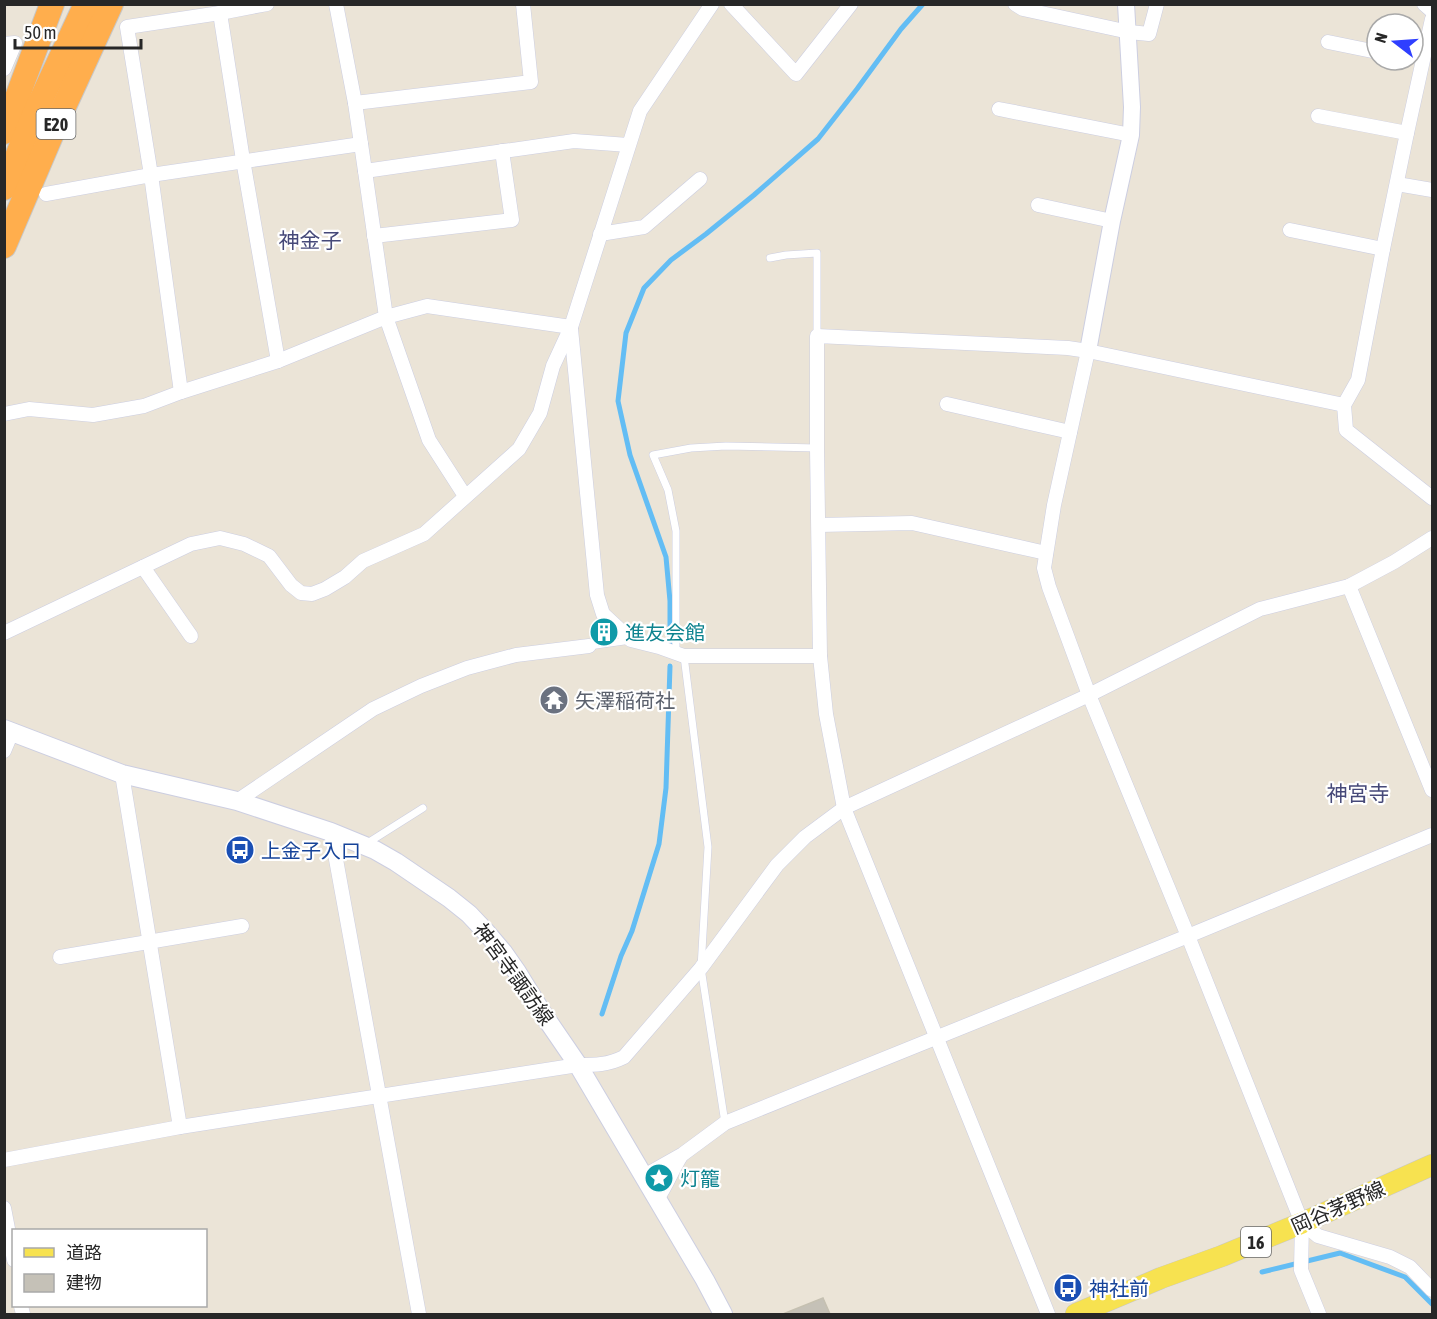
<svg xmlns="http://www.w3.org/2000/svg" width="1437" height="1319" font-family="'Asap Condensed','Noto Sans JP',sans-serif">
<rect width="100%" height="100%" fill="#ebe4d7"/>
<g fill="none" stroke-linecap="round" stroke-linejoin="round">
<g stroke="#63bdf4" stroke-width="5">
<path d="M 670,643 L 670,601 L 666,557 L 630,455 L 618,401 L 626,333 L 644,288 L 671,260 L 706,234 L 754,195 L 818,139 L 857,89 L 901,29 L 923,4"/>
<path d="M 602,1014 L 621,956 L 632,931 L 659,844 L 666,788 L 670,666"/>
<path d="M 1262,1272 L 1340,1253 L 1405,1277 L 1432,1304"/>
</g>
</g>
<g fill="#c5c1b7" stroke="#c5c0b1" stroke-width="1.5">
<path d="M 601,624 L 611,634 L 611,637 L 597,639 L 596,625 Z"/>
<path d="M 823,1298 L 830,1314 L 783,1314 Z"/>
</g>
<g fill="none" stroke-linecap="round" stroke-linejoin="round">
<g stroke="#cccee1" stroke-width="8">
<g id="service">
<path d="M 770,258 L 786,255 L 817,253 L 817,336"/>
<path d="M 589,646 L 631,640"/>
<path d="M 676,653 L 676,531 L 668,490 L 653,455 L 691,448 L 726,446 L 817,448"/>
<path d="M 684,656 L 708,847 L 701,968 L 725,1123"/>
<path d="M 366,844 L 423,808"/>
</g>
</g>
<g stroke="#cccee1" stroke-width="15">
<g id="minor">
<path d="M 267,4 L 220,13 L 243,160 L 278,361"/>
<path d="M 336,4 L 355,103 L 365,171 L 574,141 L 628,145"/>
<path d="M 731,4 L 796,74 L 851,4"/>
<path d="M 1015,4 L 1023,9 L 1129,32 L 1149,34 L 1157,4"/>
<path d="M 1424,4 L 1432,11"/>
<path d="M 220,13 L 127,27 L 151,175 L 361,144"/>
<path d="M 1432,19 L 1407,133 L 1383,249 L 1358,380 L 1344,405 L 1346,430 L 1432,498"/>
<path d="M 1328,42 L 1377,52"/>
<path d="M 4,44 L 15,43 L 4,69"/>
<path d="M 355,103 L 531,82 L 523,4"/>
<path d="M 999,109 L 1131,135"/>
<path d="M 1318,116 L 1407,133"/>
<path d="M 365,171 L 386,317 L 427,306 L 571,327"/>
<path d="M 1397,184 L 1432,190"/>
<path d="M 46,194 L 151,175 L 181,392"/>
<path d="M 1038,205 L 1112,221"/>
<path d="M 1290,230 L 1383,249"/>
<path d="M 600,234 L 644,227 L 700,179"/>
<path d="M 374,236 L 512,220 L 502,151"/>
<path d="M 571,329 L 597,595 L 603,614 L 631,640 L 659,647 L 684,656 L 820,656"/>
<path d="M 1088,351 L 1054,505 L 1044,568 L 1049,587 L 1089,695 L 1188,936 L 1302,1223 L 1301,1270 L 1319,1314"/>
<path d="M 947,404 L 1070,432"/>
<path d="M 4,414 L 29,409 L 93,415 L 144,406 L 181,392 L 278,361 L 386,317 L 429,440 L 465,496"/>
<path d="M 819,525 L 912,523 L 1046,553"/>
<path d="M 143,567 L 191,636"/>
<path d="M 1349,586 L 1432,790"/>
<path d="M 4,633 L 191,544 L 220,538 L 244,544 L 269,556 L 291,585 L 301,593 L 312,594 L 325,589 L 345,577 L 363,561 L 424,534 L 519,449 L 540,413 L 553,366 L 571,327 L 640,111 L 712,4"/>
<path d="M 4,751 L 12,732"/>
<path d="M 122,774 L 180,1127"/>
<path d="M 237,801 L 373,709 L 421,686 L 467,668 L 516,655 L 589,646"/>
<path d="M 331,832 L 419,1314"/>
<path d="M 60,957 L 242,926"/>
<path d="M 4,1160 L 180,1127 L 578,1065 C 595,1065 608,1065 624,1057 L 701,968 L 777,865 L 805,837 L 844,808 L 1089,695 L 1260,609 L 1349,586 L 1394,562 L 1432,538"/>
<path d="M 644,1176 L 683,1154 L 725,1123 L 1188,936 L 1432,835"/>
<path d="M 657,1199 C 667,1185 672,1170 681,1156"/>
<path d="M 4,1208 L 14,1260"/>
<path d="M 1302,1223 L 1318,1236 L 1390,1257 L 1410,1267 L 1432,1290"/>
<path d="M 21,1306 L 23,1314"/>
<path d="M 1048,1314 L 844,808 L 826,714 L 820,656 L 817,448 L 817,336 L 1068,348 L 1088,351 L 1344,405"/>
</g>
</g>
<g stroke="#cccee1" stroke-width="18">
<path id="tertiary" d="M 1088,351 L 1112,221 L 1131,135 L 1132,107 L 1126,4"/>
</g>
<g stroke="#cccee1" stroke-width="20">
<path id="secondary" d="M 4,729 L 122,774 L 237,801 L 331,832 L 375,850 L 396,862 L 449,898 L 469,914 L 486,932 L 503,952 L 517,972 L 541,1011 L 578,1065 L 705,1280 L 723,1314"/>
</g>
<g stroke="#c7c7c7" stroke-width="22">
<path id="primary" d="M 1076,1314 L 1161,1278 L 1222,1256 L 1302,1223 L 1432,1165"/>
</g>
<g stroke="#c7c7c7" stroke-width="26">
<g id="motorway">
<path d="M 4,132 L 52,4"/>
<path d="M 4,188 L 34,115 L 86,4"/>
<path d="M 4,246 L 56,124 L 111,4"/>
</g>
</g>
<use href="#service" stroke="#fff" stroke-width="7"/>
<use href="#minor" stroke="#fff" stroke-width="14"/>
<use href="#tertiary" stroke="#fff" stroke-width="16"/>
<use href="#secondary" stroke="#fff" stroke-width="18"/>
<use href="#primary" stroke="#f7e250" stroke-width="21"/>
<use href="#motorway" stroke="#ffae4d" stroke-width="24"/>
</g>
<defs>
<g id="building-disc" transform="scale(1.5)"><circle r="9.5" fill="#0f9aa8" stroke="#fff"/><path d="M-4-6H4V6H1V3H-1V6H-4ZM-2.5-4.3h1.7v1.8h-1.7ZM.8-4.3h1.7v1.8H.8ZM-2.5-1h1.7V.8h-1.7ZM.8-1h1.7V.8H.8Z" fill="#fff"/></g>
<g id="temple-disc" transform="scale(1.5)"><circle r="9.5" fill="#6b7280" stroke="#fff"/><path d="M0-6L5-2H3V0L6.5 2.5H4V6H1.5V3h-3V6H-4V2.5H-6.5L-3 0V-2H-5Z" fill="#fff"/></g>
<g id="bus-disc" transform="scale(1.5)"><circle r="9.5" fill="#1a4fb4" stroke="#fff"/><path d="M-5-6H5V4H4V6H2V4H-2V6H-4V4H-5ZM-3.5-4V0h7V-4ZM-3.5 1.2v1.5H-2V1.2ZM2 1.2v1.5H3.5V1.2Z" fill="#fff"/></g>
<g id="sight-disc" transform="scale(1.5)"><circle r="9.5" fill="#0f9aa8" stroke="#fff"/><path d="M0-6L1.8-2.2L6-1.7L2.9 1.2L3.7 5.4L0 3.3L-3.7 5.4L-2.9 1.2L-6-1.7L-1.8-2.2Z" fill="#fff"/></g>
</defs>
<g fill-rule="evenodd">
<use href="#building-disc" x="604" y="632"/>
<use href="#temple-disc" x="554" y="700"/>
<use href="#bus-disc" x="240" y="850"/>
<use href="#sight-disc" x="659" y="1178"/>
<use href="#bus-disc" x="1068" y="1288"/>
</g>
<g text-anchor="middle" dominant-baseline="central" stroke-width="4.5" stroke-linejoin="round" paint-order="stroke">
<g fill="#fff" stroke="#686868" stroke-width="1.5">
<rect x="36.5" y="109" width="39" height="30" rx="4.5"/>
<rect x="1241" y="1227" width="30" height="30" rx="4.5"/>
</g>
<g font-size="18" font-weight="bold" fill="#272727">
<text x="56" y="124">E20</text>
<text x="1256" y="1242">16</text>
</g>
<g font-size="20" fill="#0d838f" stroke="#fff" text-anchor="start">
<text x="625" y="632">進友会館</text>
<text x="680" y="1178">灯籠</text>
</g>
<g font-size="20" fill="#5b616d" stroke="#fff" text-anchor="start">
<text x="575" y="700">矢澤稲荷社</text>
</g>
<g font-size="20" fill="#164399" stroke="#fff" text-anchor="start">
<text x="261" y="850">上金子入口</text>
<text x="1089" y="1288">神社前</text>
</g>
<g font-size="20" fill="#272727" stroke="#fff">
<text transform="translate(514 974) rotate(54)">神宮寺諏訪線</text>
<text transform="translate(1338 1207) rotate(-24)">岡谷茅野線</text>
</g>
<g font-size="21" fill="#464979" stroke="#fff">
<text x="310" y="240">神金子</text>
<text x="1358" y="793">神宮寺</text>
</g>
</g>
<rect width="1437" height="1319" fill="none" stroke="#272727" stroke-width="12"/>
<rect x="12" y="1229" width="195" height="78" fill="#ffffff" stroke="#a9a9a9" stroke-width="1.5"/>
<rect x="24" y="1248" width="30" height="9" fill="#f7e250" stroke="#a9a9a9" stroke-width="1.5"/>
<text x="66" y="1259" font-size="18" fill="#272727">道路</text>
<rect x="24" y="1274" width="30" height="18" fill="#c5c1b7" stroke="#a9a9a9" stroke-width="1.5"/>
<text x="66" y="1289" font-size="18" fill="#272727">建物</text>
<g transform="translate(1395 42) rotate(287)"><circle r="28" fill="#ffffff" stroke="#a9a9a9" stroke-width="1.5"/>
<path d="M0-4.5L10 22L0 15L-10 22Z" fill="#2f3fff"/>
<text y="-9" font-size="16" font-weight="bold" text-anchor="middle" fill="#272727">N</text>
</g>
<path d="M15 39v9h126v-9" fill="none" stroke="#272727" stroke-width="3"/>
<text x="24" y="39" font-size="18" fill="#272727" stroke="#ffffff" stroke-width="4.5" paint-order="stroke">50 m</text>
</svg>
